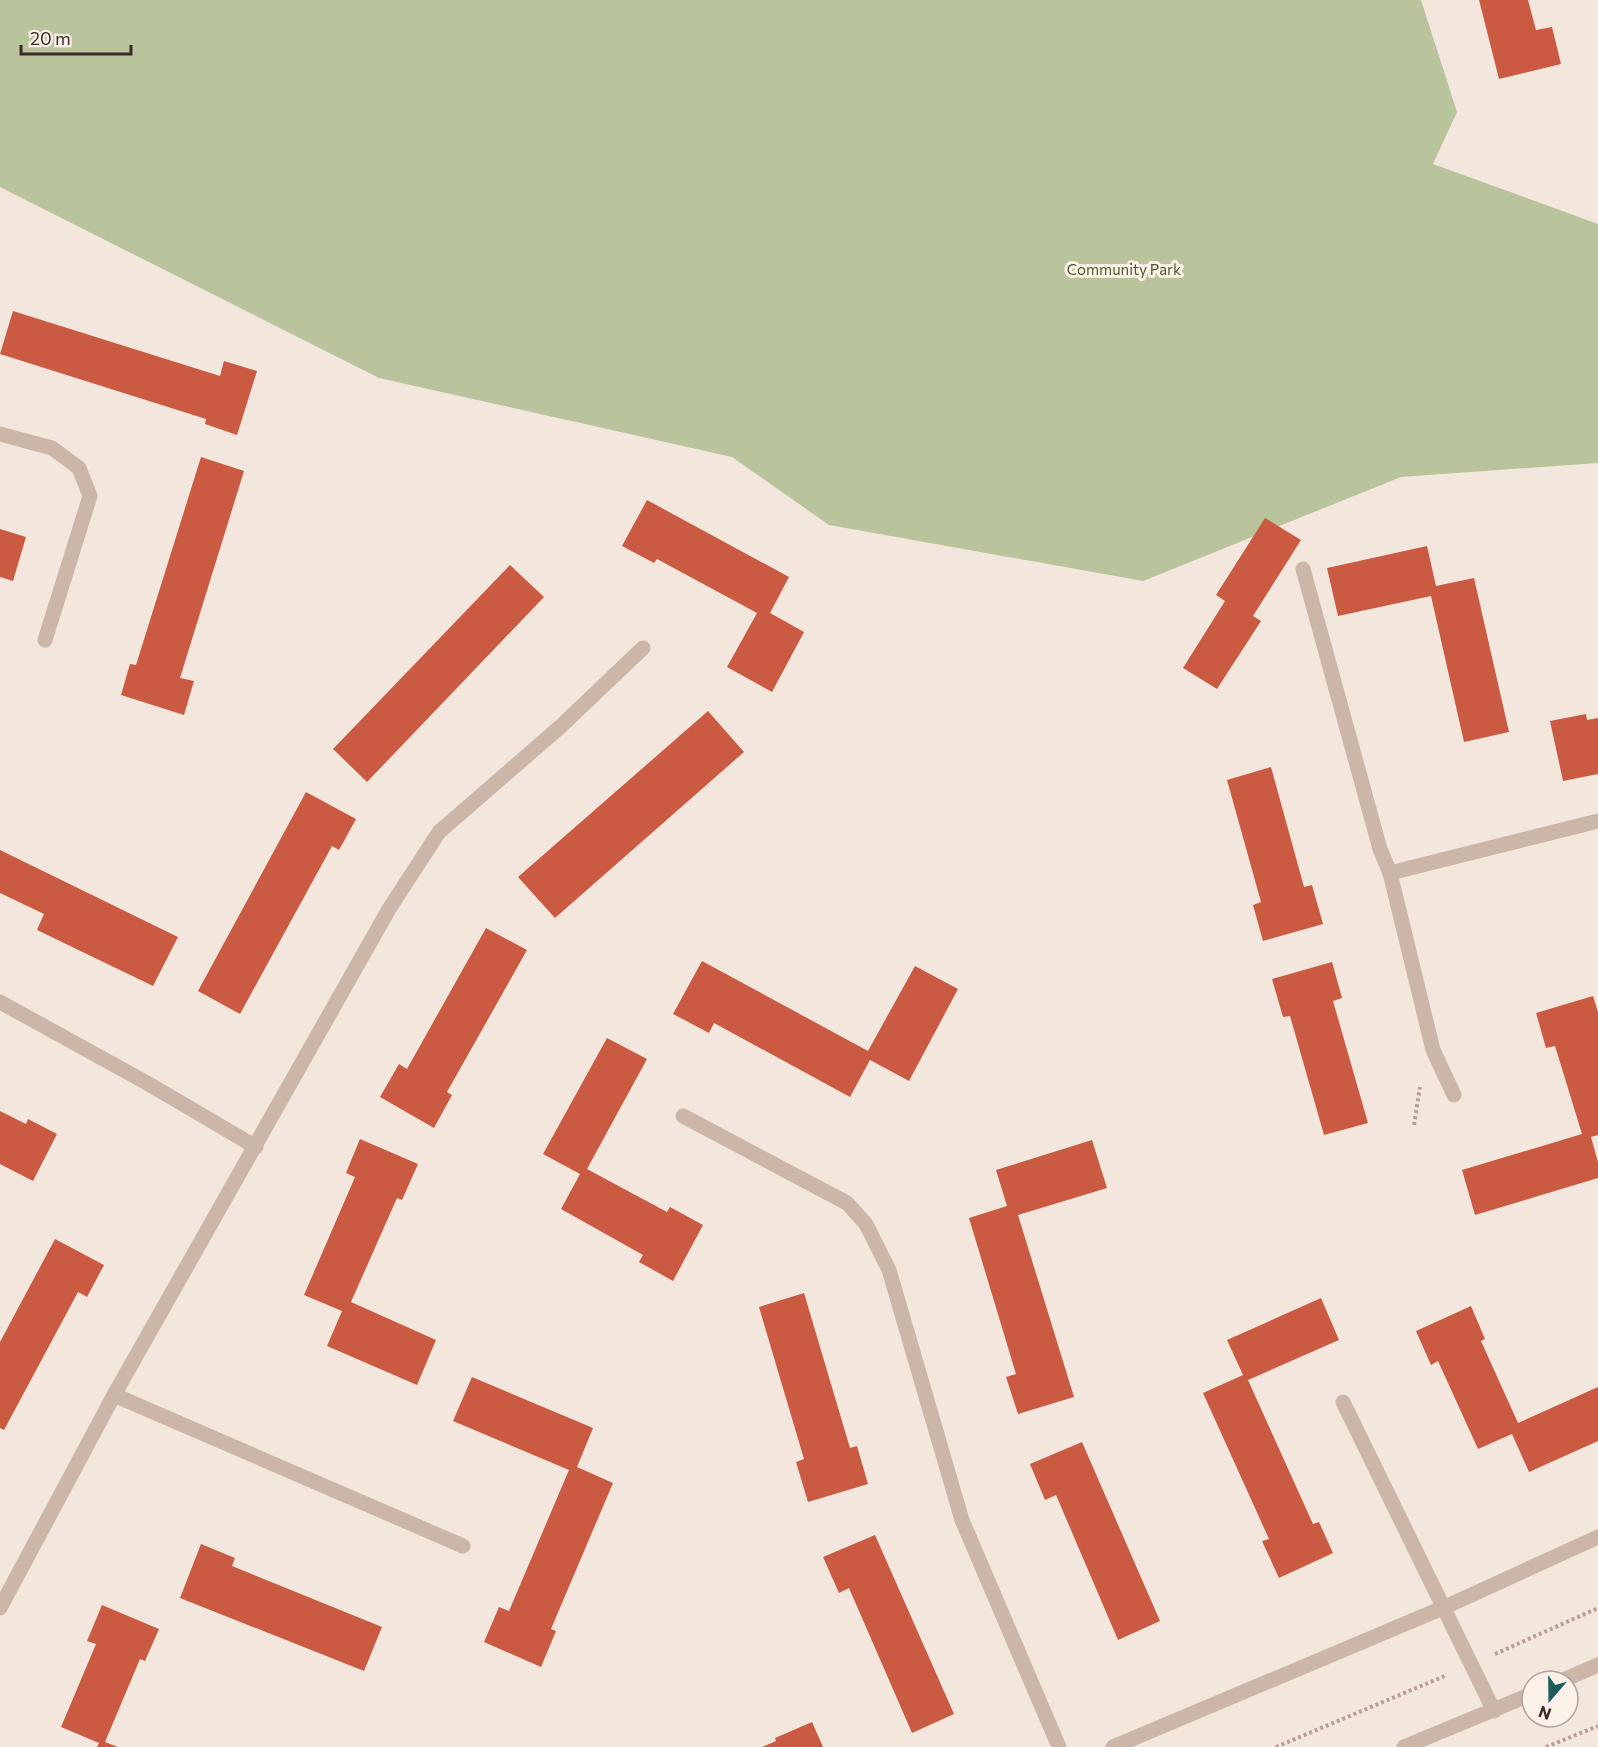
<svg xmlns="http://www.w3.org/2000/svg" width="1598" height="1747" font-family="Commissioner,sans-serif">
<rect width="100%" height="100%" fill="#f3e7dd"/>
<path fill="#b9c39c" d="M 0,0 L 1421,0 L 1457,112 L 1433,164 L 1598,224 L 1598,463 L 1401,477 L 1143,581 L 829,525 L 732,457 L 379,378 L 0,187 Z"/>
<g fill="#cb5a43">
<path d="M 1479,0 L 1528,0 L 1536,30 L 1552,27 L 1561,64 L 1499,79 Z"/>
<path d="M 13,311 L 220,376 L 224,361 L 257,371 L 237,435 L 205,424 L 206,419 L 0,354 Z"/>
<path d="M 201,457 L 244,471 L 180,678 L 194,681 L 184,715 L 121,695 L 130,664 L 136,665 Z"/>
<path d="M 647,500 L 789,577 L 770,613 L 804,632 L 772,692 L 727,667 L 757,613 L 657,559 L 654,563 L 622,546 Z"/>
<path d="M 1265,518 L 1301,540 L 1253,616 L 1261,621 L 1217,689 L 1183,668 L 1225,601 L 1216,595 Z"/>
<path d="M 0,529 L 26,537 L 13,581 L 0,577 Z"/>
<path d="M 1427,546 L 1436,586 L 1474,578 L 1509,732 L 1464,742 L 1431,596 L 1338,616 L 1327,568 Z"/>
<path d="M 510,565 L 544,597 L 367,782 L 333,749 Z"/>
<path d="M 708,711 L 744,752 L 555,918 L 518,877 Z"/>
<path d="M 1586,714 L 1587,720 L 1598,718 L 1598,774 L 1563,781 L 1550,721 Z"/>
<path d="M 1271,767 L 1304,887 L 1312,885 L 1323,924 L 1263,941 L 1253,905 L 1261,902 L 1227,780 Z"/>
<path d="M 306,792 L 356,819 L 339,850 L 332,846 L 240,1014 L 198,991 Z"/>
<path d="M 0,850 L 178,937 L 153,986 L 37,930 L 44,914 L 0,893 Z"/>
<path d="M 486,928 L 527,950 L 447,1092 L 452,1095 L 434,1128 L 380,1097 L 399,1064 L 407,1069 Z"/>
<path d="M 702,961 L 868,1051 L 915,966 L 958,989 L 909,1081 L 870,1060 L 850,1097 L 714,1023 L 709,1033 L 673,1014 Z"/>
<path d="M 1332,962 L 1342,998 L 1333,1001 L 1368,1123 L 1324,1135 L 1290,1016 L 1283,1017 L 1272,979 Z"/>
<path d="M 1593,996 L 1598,1012 L 1598,1135 L 1591,1137 L 1598,1162 L 1598,1178 L 1475,1215 L 1462,1170 L 1582,1134 L 1555,1046 L 1546,1048 L 1536,1013 Z"/>
<path d="M 607,1038 L 647,1059 L 587,1169 L 667,1212 L 670,1207 L 703,1225 L 673,1281 L 639,1262 L 643,1255 L 561,1209 L 580,1174 L 543,1154 Z"/>
<path d="M 0,1111 L 26,1124 L 28,1119 L 57,1134 L 33,1181 L 0,1164 Z"/>
<path d="M 360,1139 L 418,1164 L 402,1200 L 397,1198 L 351,1302 L 436,1340 L 417,1385 L 327,1346 L 342,1311 L 304,1295 L 355,1177 L 346,1173 Z"/>
<path d="M 1092,1140 L 1107,1188 L 1018,1215 L 1074,1397 L 1018,1414 L 1006,1377 L 1016,1374 L 969,1218 L 1007,1206 L 996,1170 Z"/>
<path d="M 55,1239 L 104,1265 L 87,1297 L 78,1292 L 4,1430 L 0,1428 L 0,1342 Z"/>
<path d="M 804,1293 L 850,1448 L 857,1446 L 868,1484 L 808,1502 L 796,1462 L 804,1459 L 759,1307 Z"/>
<path d="M 1321,1298 L 1339,1340 L 1248,1380 L 1313,1524 L 1319,1522 L 1333,1553 L 1279,1578 L 1262,1541 L 1269,1539 L 1203,1393 L 1243,1375 L 1227,1340 Z"/>
<path d="M 1471,1306 L 1485,1339 L 1481,1341 L 1518,1423 L 1598,1387 L 1598,1441 L 1529,1472 L 1512,1434 L 1478,1449 L 1438,1361 L 1431,1365 L 1416,1331 Z"/>
<path d="M 472,1377 L 593,1428 L 577,1467 L 613,1483 L 551,1629 L 556,1631 L 541,1667 L 484,1642 L 499,1607 L 509,1611 L 569,1470 L 453,1421 Z"/>
<path d="M 1082,1442 L 1160,1621 L 1118,1640 L 1056,1495 L 1045,1500 L 1030,1464 Z"/>
<path d="M 875,1535 L 954,1714 L 912,1733 L 849,1588 L 839,1593 L 823,1557 Z"/>
<path d="M 201,1544 L 235,1558 L 232,1566 L 382,1627 L 364,1671 L 180,1598 Z"/>
<path d="M 102,1605 L 159,1629 L 145,1661 L 140,1659 L 105,1742 L 118,1747 L 97,1747 L 99,1743 L 61,1727 L 96,1644 L 87,1641 Z"/>
<path d="M 812,1722 L 823,1747 L 762,1747 L 776,1741 L 775,1738 Z"/>
</g>
<g fill="none" stroke-linecap="round" stroke-linejoin="round">
<g stroke="#b89f92" stroke-width="4" stroke-dasharray="3 3" stroke-linecap="butt">
<path d="M 1414,1125 L 1420,1087"/>
<path d="M 1495,1654 L 1598,1608"/>
<path d="M 1276,1747 L 1447,1675"/>
<path d="M 1546,1747 L 1598,1726"/>
</g>
<g stroke="#ccb6a8" stroke-width="15">
<path d="M 0,434 L 52,448 L 79,468 L 90,496 L 45,640"/>
<path d="M 1303,569 L 1380,849 L 1390,873 L 1433,1050 L 1454,1095"/>
<path d="M 1390,873 L 1598,821"/>
<path d="M 0,1002 L 147,1083 L 256,1147"/>
<path d="M 683,1116 L 847,1203 L 866,1224 L 889,1270 L 962,1520 L 1059,1747"/>
<path d="M 114,1395 L 463,1546"/>
<path d="M 1343,1402 L 1494,1711"/>
<path d="M 0,1608 L 114,1395 L 389,909 L 439,832 L 560,727 L 643,648"/>
<path d="M 1113,1747 L 1445,1607 L 1598,1537"/>
</g>
<g stroke="#ccb6a8" stroke-width="15">
<path d="M 1561,1681 L 1598,1665"/>
<path d="M 1404,1747 L 1532,1694"/>
</g>
</g>
<g text-anchor="middle" dominant-baseline="central" stroke-width="6" stroke-linejoin="round" paint-order="stroke">
<g font-size="15" fill="#4b582b" stroke="#fbf1e9">
<text x="1124" y="269">Community Park</text>
</g>
</g>
<g transform="translate(1550 1699) rotate(200)"><circle r="28" fill="#fbf1e9" stroke="#ada29c" stroke-width="1.5"/>
<path d="M0-4.5L10 22L0 15L-10 22Z" fill="#1c5c5c"/>
<text y="-9" font-size="16" font-weight="bold" text-anchor="middle" fill="#392c28">N</text>
</g>
<path d="M21 45v9h110v-9" fill="none" stroke="#392c28" stroke-width="3"/>
<text x="30" y="45" font-size="18" fill="#392c28" stroke="#fbf1e9" stroke-width="4.5" paint-order="stroke">20 m</text>
</svg>
